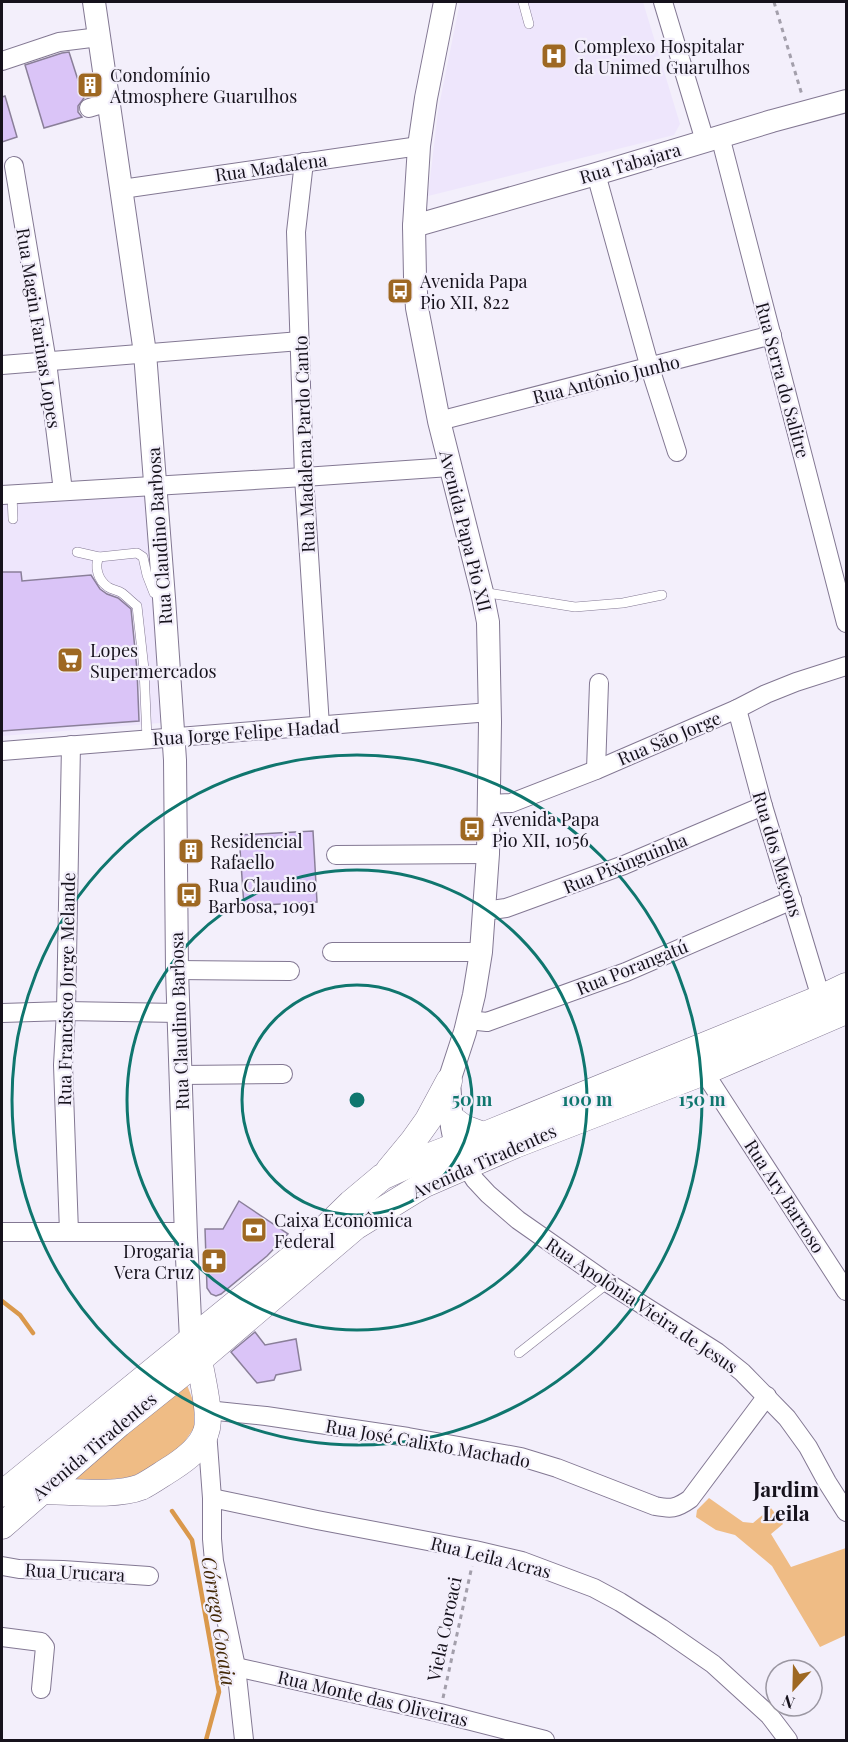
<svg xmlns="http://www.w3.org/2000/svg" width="848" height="1742" font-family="'Playfair Display',serif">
<rect width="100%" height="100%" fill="#f3effb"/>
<g fill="#eee6fc">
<path d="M 460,2 L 643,2 L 680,124 L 674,135 L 428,196 L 438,111 Z"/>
<path d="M 137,493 L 147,496 L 165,717 L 160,723 L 2,736 L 2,502 Z"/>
</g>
<g fill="#efbc85">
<path d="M 187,1385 L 194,1403 L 194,1428 L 178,1451 L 132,1477 L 81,1482 L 73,1478 Z"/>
<path d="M 709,1498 L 743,1522 L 753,1523 L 771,1508 L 783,1524 L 771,1534 L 791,1567 L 846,1548 L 846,1635 L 820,1647 L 772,1566 L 735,1535 L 716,1530 L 696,1517 L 697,1510 Z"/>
</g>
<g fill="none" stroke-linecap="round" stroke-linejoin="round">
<g stroke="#da984b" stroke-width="4.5">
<path d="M 2,1301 L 20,1315 L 33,1333"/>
<path d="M 172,1511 L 192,1540 L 219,1692 L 206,1740"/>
</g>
</g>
<g fill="#dac4f7" stroke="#8a7f99" stroke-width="1.5">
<path d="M 69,52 L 78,80 L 91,77 L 93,91 L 82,93 L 84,98 L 78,106 L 78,112 L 82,117 L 44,128 L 25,65 L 62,53 Z"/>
<path d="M 5,96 L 17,137 L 2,142 L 2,97 Z"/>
<path d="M 2,572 L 21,572 L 22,581 L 91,575 L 100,589 L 107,594 L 118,598 L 131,609 L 137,670 L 139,721 L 2,731 Z"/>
<path d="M 313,831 L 317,902 L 244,906 L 239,835 Z"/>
<path d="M 239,1201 L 288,1234 L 267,1256 L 221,1294 L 216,1296 L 211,1294 L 207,1288 L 205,1229 L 223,1229 Z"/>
<path d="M 255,1332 L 265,1345 L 296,1339 L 301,1370 L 276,1375 L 274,1380 L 257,1383 L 231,1352 Z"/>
</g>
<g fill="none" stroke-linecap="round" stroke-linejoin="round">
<g stroke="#837893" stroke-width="10">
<g id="service">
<path d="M 523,2 L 529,24"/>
<path d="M 12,495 L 13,519"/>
<path d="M 77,552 L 99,557 L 137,553 L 143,557 L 147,575 L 154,593 L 159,596"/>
<path d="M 99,557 C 94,567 98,580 108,587 C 112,590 118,590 122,593 C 127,597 132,602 137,606 L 144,669 L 147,739"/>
<path d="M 482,592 L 575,607 L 623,603 L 662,595"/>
<path d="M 519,1353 L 608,1283"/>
</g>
</g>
<g stroke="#837893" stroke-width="20">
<g id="minor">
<path d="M 663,2 L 705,141"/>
<path d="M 2,61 L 59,42 L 99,37"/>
<path d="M 89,108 L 109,102"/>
<path d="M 720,136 L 846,623"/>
<path d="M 304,162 L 296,232 L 304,477 L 320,726"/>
<path d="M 14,166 L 47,362 L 63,491"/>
<path d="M 596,174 L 650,368 L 677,452"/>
<path d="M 122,189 L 419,146"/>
<path d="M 2,365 L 300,341"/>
<path d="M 439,421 L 772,335"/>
<path d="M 2,495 L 304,477 L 450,467"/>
<path d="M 737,709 L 763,806 L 821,998"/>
<path d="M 2,751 L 490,712"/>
<path d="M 596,770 L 599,683"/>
<path d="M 490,804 L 511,803 L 596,770 L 737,709 L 766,694 L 796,682 L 846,666"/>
<path d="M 336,855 L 488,854"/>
<path d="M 484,911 L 506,908 L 624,865 L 763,806"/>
<path d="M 332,952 L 481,952"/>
<path d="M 177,970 L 290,971"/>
<path d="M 2,1013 L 66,1011 L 178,1013"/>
<path d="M 468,1020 L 487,1022 L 626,972 L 792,900"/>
<path d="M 704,1072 L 846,1291"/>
<path d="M 182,1075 L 283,1074"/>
<path d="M 466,1166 L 475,1180 L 488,1194 L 518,1220 L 608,1283 L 717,1352 L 742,1372 L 787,1418 L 808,1447 L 827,1482 L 846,1512"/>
<path d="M 2,1232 L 186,1232"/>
<path d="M 69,1232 L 63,1065 L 66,1011 L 71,745"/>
<path d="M 207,1410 L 266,1416 L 408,1437 L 521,1457 L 557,1468 L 655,1506 C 671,1509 676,1509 690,1499 L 767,1396"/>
<path d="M 207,1431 L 212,1498 L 212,1539 L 214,1561 L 236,1667 L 244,1740"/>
<path d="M 212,1498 L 317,1520 L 475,1550 L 522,1561 L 594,1588 L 620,1602 L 661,1628 L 713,1664 L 769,1715 L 788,1740"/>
<path d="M 2,1566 L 19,1569 L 63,1570 L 149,1576"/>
<path d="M 2,1637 L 41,1642 L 45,1647 L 41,1689"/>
<path d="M 236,1667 L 440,1713 L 545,1740"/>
</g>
</g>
<g stroke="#837893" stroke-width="24">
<g id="tertiary">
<path d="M 94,2 L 145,353 L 164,598 L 175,760 L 177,970 L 186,1237 L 191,1340 L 196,1353"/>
<path d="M 445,2 L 426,98 L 419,146 L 414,226 L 415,277 L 417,308 L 439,421 L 482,592 L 488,622 L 490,722 L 488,854 L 481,952 L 474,995 L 465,1032 L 449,1081 L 452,1127 L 454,1137"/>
<path d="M 414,226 L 596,174 L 772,121 L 846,101"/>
</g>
</g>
<g stroke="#837893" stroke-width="27">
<g id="secondary">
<path d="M 452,1119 L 464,1128 L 491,1138"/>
<path d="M 389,1170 L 413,1141 L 428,1120 L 449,1081"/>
<path d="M 40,1491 C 68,1491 116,1497 141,1487 C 151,1482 162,1474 172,1468 C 186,1459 201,1448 206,1432 C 212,1417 202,1377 199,1360"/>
<path d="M 2,1494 L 310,1243 L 351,1203 L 382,1177 L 417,1161 L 482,1136 L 821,998 L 846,986"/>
<path d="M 2,1526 L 119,1424 L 199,1360 L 355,1227 L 425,1184 L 515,1145 L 704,1072 L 846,1011"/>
</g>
</g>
<g stroke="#a39fab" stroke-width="3" stroke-dasharray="4.5 4.5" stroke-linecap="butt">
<path d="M 774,2 L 802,95"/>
<path d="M 443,1698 L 472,1566"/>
</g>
<use href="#service" stroke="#fff" stroke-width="9"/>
<use href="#minor" stroke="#fff" stroke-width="18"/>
<use href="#tertiary" stroke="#fff" stroke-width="22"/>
<use href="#secondary" stroke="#fff" stroke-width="26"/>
</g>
<g fill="none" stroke="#0f766e" stroke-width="3">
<circle cx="357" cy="1100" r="115"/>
<circle cx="357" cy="1100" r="230"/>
<circle cx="357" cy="1100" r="345"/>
</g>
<defs>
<g id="hospital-square" transform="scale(1.35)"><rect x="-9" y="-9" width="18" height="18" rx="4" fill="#9e6822" stroke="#f3effb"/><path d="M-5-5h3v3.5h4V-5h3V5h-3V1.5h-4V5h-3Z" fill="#fff"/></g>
<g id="building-square" transform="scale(1.35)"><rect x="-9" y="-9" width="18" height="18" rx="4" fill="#9e6822" stroke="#f3effb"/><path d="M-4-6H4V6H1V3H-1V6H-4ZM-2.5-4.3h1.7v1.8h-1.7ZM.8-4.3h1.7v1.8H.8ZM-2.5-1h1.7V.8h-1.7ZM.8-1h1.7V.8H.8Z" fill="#fff"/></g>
<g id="bus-square" transform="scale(1.35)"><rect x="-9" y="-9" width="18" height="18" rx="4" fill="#9e6822" stroke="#f3effb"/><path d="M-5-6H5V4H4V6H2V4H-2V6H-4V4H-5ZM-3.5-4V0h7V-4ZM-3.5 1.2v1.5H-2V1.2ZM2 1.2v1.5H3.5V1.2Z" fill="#fff"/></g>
<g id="supermarket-square" transform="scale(1.35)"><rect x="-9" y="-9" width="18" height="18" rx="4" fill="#9e6822" stroke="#f3effb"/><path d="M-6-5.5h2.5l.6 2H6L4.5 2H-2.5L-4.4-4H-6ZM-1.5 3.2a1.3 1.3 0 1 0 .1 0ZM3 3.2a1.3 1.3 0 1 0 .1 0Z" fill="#fff"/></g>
<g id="bank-square" transform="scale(1.35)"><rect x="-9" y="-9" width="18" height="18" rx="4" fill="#9e6822" stroke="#f3effb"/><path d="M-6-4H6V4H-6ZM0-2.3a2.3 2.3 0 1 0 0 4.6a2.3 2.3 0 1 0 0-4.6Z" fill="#fff"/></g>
<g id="pharmacy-square" transform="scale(1.35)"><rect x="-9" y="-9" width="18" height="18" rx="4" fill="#9e6822" stroke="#f3effb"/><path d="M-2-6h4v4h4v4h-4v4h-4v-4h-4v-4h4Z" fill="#fff"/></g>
</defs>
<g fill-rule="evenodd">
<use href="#hospital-square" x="554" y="56"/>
<use href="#building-square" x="90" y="85"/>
<use href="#bus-square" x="400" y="291"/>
<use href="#supermarket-square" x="70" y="660"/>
<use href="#bus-square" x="472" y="829"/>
<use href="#building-square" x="191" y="851"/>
<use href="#bus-square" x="189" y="895"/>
<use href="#bank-square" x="254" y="1230"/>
<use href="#pharmacy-square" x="214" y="1261"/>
</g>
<g text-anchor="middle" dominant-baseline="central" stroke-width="4.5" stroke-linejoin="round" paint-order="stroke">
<g font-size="18" fill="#16121c" stroke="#f3effb" text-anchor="start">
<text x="574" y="46">Complexo Hospitalar<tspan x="574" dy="21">da Unimed Guarulhos</tspan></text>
<text x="110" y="75">Condomínio<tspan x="110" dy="21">Atmosphere Guarulhos</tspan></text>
<text x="420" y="281">Avenida Papa<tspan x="420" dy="21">Pio XII, 822</tspan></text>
<text x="90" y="650">Lopes<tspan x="90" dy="21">Supermercados</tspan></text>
<text x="492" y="819">Avenida Papa<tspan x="492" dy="21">Pio XII, 1056</tspan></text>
<text x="210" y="841">Residencial<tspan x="210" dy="21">Rafaello</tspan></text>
<text x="208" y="885">Rua Claudino<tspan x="208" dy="21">Barbosa, 1091</tspan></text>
<text x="274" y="1220">Caixa Econômica<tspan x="274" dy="21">Federal</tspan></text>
<text x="194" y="1251" text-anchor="end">Drogaria<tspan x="194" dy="21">Vera Cruz</tspan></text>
</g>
<g font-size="18" fill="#16121c" stroke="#f3effb">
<text transform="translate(630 163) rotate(-16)">Rua Tabajara</text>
<text transform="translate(271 167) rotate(-8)">Rua Madalena</text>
<text transform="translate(39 328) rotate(81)">Rua Magin Farinas Lopes</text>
<text transform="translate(606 379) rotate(-14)">Rua Antônio Junho</text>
<text transform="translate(783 380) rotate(75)">Rua Serra do Salitre</text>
<text transform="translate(304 444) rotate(-92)">Rua Madalena Pardo Canto</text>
<text transform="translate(466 531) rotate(76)">Avenida Papa Pio XII</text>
<text transform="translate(159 536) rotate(-94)">Rua Claudino Barbosa</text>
<text transform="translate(246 732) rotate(-4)">Rua Jorge Felipe Hadad</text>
<text transform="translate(669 738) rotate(-23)">Rua São Jorge</text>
<text transform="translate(778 854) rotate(73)">Rua dos Maçons</text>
<text transform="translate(625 863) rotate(-22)">Rua Pixinguinha</text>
<text transform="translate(632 967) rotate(-22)">Rua Porangatú</text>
<text transform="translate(66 989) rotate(-89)">Rua Francisco Jorge Melande</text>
<text transform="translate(179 1021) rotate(-92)">Rua Claudino Barbosa</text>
<text transform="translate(484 1161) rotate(-24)">Avenida Tiradentes</text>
<text transform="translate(785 1196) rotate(57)">Rua Ary Barroso</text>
<text transform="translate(642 1305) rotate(34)">Rua Apolônia Vieira de Jesus</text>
<text transform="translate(428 1443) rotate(10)">Rua José Calixto Machado</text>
<text transform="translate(94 1446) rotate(-40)">Avenida Tiradentes</text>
<text transform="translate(491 1557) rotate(14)">Rua Leila Acras</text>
<text transform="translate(75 1572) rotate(3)">Rua Urucara</text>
<text transform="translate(444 1629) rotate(-78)">Viela Coroaci</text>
<text transform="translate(373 1698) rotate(13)">Rua Monte das Oliveiras</text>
</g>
<g font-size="20" font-style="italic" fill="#432806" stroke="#f3effb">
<text transform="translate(220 1621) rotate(81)">Córrego Cocaia</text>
</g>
<g font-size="21" font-weight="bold" fill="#16121c" stroke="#f3effb">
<text x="786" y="1488">Jardim<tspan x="786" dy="24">Leila</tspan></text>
</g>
</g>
<circle cx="357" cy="1100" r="9" fill="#0f766e" stroke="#f3effb" stroke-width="3"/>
<g font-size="18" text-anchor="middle" font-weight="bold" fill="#0f766e" stroke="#f3effb" stroke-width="4.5" stroke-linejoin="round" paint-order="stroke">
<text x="472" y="1106">50 m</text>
<text x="587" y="1106">100 m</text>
<text x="702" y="1106">150 m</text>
</g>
<rect width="848" height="1742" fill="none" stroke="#16121c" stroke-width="6"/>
<g transform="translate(794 1688) rotate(202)"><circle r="28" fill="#f3effb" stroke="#9b97a2" stroke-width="1.5"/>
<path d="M0-4.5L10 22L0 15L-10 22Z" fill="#9e6822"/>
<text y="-9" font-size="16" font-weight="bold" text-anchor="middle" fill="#16121c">N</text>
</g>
</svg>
